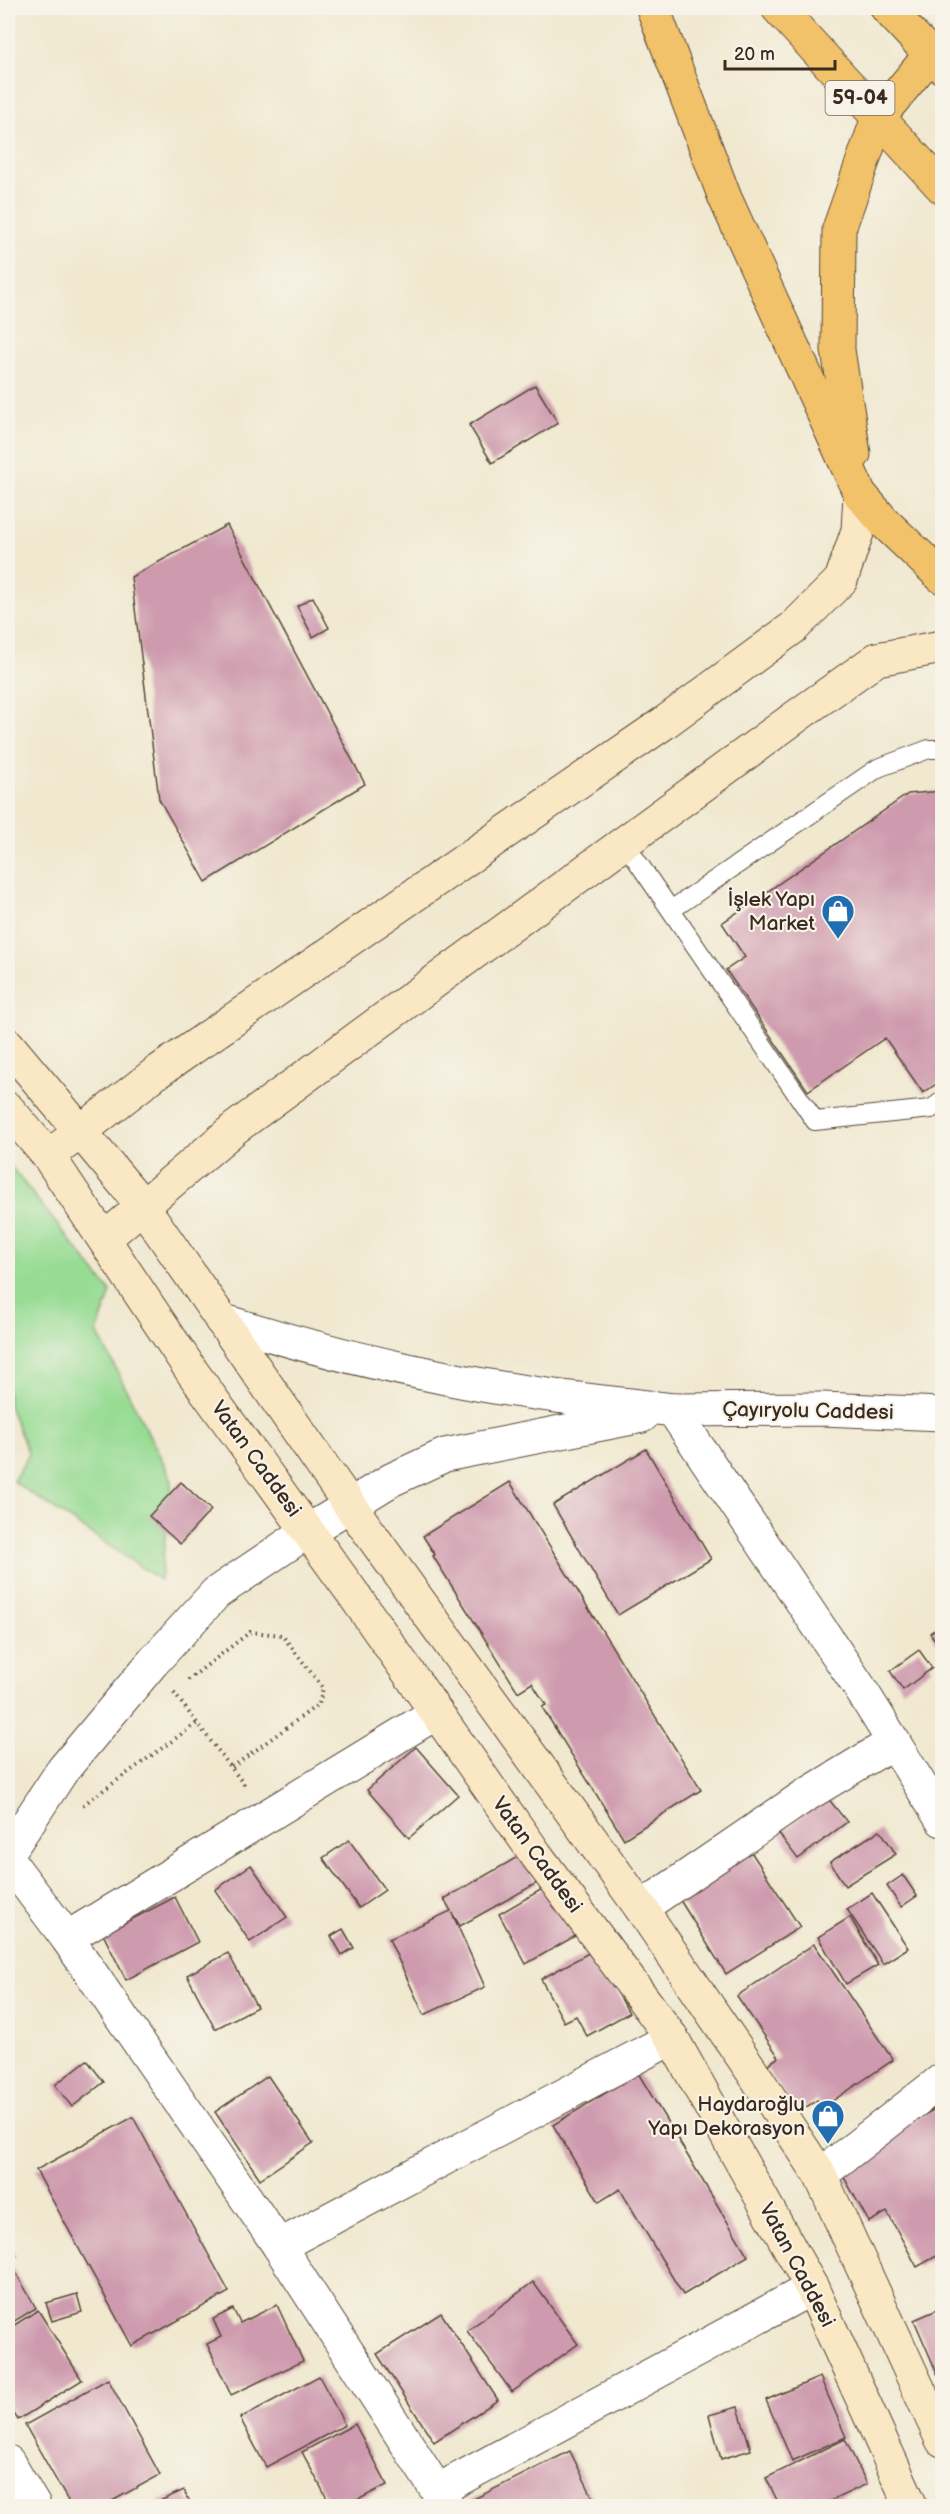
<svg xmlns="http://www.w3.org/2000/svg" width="950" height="2514" font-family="'Balsamiq Sans',sans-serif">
<rect width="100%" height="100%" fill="#f7f3e8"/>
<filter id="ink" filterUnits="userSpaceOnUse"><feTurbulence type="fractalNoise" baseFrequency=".0167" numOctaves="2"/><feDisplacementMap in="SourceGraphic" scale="12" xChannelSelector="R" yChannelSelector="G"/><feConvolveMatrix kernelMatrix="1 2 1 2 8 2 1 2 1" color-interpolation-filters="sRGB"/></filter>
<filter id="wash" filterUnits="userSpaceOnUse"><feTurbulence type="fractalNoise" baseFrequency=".008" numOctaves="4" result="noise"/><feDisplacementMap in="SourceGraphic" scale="24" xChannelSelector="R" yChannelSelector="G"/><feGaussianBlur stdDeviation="1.35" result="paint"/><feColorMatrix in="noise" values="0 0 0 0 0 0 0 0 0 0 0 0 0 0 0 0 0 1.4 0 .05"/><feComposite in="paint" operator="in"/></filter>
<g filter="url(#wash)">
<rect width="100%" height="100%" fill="#f0e8cf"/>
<path fill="#98dc94" stroke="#6a8359" stroke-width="1.5" d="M 8,1163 L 111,1292 L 97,1332 L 172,1480 L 160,1580 L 13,1481 L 29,1455 L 8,1403 Z"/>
<g id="blocks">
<g fill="#ce9aad">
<path d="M 535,385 L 558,423 L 492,463 L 469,425 Z"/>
<path d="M 227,525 L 365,784 L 206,882 L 159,799 L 131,577 Z"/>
<path d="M 313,597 L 329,628 L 313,637 L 297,606 Z"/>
<path d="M 942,791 L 942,1080 L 923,1093 L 885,1038 L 808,1091 L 726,970 L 745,957 L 722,923 L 908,794 Z"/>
<path d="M 646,1449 L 711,1559 L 618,1615 L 553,1505 Z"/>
<path d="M 181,1482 L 211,1510 L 180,1544 L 149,1516 Z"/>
<path d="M 510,1482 L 701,1790 L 624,1839 L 542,1707 L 546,1705 L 532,1683 L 518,1692 L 433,1556 L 435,1555 L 423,1536 Z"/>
<path d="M 942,1624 L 942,1650 L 930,1633 Z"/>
<path d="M 919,1650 L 932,1668 L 903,1690 L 890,1671 Z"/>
<path d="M 416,1747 L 458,1795 L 409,1838 L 367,1790 Z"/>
<path d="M 827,1797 L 847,1822 L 798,1859 L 779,1834 Z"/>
<path d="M 880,1830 L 896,1854 L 845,1886 L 830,1862 Z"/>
<path d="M 349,1840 L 385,1890 L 359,1908 L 323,1858 Z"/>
<path d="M 746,1844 L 800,1927 L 726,1974 L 665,1876 Z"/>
<path d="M 521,1855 L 537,1883 L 460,1926 L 452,1913 L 485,1987 L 424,2015 L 389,1939 L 451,1911 L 444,1899 Z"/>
<path d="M 251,1865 L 287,1917 L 250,1942 L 215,1890 Z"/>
<path d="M 903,1875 L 917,1896 L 901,1907 L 887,1886 Z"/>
<path d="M 549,1885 L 577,1935 L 526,1964 L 499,1914 Z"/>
<path d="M 872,1893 L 908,1948 L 883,1964 L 847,1909 Z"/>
<path d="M 175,1897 L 198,1942 L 126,1980 L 103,1934 Z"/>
<path d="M 850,1917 L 878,1965 L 846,1984 L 818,1937 Z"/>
<path d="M 343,1929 L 354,1948 L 342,1955 L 331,1936 Z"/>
<path d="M 814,1944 L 893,2060 L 822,2108 L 817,2100 L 797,2113 L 765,2066 L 779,2057 L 737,1996 Z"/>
<path d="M 594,1950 L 629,2013 L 587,2036 L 576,2016 L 564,2022 L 541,1979 Z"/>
<path d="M 228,1953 L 257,2007 L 215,2029 L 187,1975 Z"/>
<path d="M 87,2060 L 104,2082 L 72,2107 L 55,2085 Z"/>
<path d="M 638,2073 L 748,2256 L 683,2295 L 620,2189 L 599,2202 L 553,2125 Z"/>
<path d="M 268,2076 L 313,2143 L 260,2179 L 215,2112 Z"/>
<path d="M 935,2109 L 942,2122 L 942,2253 L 917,2267 L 887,2212 L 869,2222 L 836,2163 Z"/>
<path d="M 133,2117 L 229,2292 L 132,2346 L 36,2170 Z"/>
<path d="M 8,2242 L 16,2256 L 9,2261 L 36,2308 L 8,2325 Z"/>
<path d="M 533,2282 L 578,2344 L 512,2392 L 467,2331 Z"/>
<path d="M 77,2294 L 82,2312 L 52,2321 L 46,2303 Z"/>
<path d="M 277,2305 L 303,2361 L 231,2395 L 207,2344 L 221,2337 L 213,2319 L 233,2309 L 240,2323 Z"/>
<path d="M 942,2308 L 942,2379 L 940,2380 L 914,2320 Z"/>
<path d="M 38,2310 L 82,2380 L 18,2420 L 8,2404 L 8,2329 Z"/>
<path d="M 441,2313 L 498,2400 L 434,2442 L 377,2354 Z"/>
<path d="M 319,2376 L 345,2425 L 266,2467 L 240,2418 Z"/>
<path d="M 820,2377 L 846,2437 L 792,2461 L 766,2400 Z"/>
<path d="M 108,2379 L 160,2475 L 103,2506 L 71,2506 L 25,2425 Z"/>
<path d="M 738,2407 L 751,2450 L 721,2459 L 709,2415 Z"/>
<path d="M 355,2424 L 387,2485 L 346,2506 L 331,2506 L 302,2452 Z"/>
<path d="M 845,2439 L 867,2484 L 820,2506 L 780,2506 L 766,2478 Z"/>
<path d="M 570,2451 L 597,2506 L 473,2506 L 470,2501 Z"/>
<path d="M 184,2490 L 192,2506 L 149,2506 Z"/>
</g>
</g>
</g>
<g filter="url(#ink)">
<use href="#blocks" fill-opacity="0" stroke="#564639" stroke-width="1.5"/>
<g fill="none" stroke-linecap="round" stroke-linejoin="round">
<g stroke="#564639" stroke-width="20">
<g id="service">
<path d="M 624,842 L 815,1121 L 931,1109 L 942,1101"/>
<path d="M 671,910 L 878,768 L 929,749 L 942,749"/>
</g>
</g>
<g stroke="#564639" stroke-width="35">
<g id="minor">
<path d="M 221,1320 C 296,1344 374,1364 451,1379 C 524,1394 599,1401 673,1410 L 860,1688 L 942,1820"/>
<path d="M 8,1853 L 62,1771 L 153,1662 L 216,1593 L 308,1531 L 391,1480 L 445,1455 L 642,1416"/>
<path d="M 8,1860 L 67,1938 L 279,2246 L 447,2506"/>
<path d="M 641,1908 L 803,1797 L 894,1742"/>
<path d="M 67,1938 L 436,1713"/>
<path d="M 820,2175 L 942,2080"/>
<path d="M 279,2246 L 672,2038"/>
<path d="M 8,2462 L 34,2506"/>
<path d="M 437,2491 L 812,2288"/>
</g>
</g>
<g stroke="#564639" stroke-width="35">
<path id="tertiary" d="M 673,1410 L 822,1409 L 942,1414"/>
</g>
<g stroke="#564639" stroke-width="35">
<g id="secondary">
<path d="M 8,1045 L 142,1205 L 351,1507 L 641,1908 L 756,2077 L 820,2175 L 942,2440"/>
<path d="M 8,1109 L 49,1157 L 193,1373 L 354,1595 L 537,1856 L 672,2038 L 812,2288 L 911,2506"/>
<path d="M 63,1145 L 156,1073 L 664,723 L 794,627 L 841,580 L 858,530 L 860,494"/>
<path d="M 104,1239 L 235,1128 L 801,713 L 877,659 L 942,647"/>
</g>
</g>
<g stroke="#564639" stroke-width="35">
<g id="primary">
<path d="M 653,8 L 725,198 L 860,494 L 885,523 L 942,577"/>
<path d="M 778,8 L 942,187"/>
<path d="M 887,8 L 942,67"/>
<path d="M 854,454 L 838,350 L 839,229 L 878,118 L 931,54 L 942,50"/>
</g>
</g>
<g stroke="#564639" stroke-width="4" stroke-dasharray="1.5 4.5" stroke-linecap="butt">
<path d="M 188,1680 L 250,1632 L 282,1635 L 323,1688 L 319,1704 L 231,1768"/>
<path d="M 174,1693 L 246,1787"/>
<path d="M 83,1805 L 197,1723"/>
</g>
<use href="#service" stroke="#fff" stroke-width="18"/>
<use href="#minor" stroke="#fff" stroke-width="33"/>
<use href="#tertiary" stroke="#fff" stroke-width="33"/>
<use href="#secondary" stroke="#fae7c3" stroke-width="33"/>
<use href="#primary" stroke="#f2c26a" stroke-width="33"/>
</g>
</g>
<defs>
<g id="shop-pin" transform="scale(1.725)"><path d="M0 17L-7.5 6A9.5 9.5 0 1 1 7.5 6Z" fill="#1f6fb2" stroke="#f7f3e8"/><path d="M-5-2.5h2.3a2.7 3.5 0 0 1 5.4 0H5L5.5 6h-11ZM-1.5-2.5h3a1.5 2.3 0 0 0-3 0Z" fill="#fff"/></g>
</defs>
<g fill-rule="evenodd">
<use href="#shop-pin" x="838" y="911"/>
<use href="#shop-pin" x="828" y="2116"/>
</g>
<g text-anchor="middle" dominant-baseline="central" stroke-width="4.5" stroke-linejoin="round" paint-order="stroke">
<rect fill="#f7f3e8" stroke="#73665b" stroke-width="1.5" x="825.5" y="81" width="69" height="34" rx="4.5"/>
<g font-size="20" font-weight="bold" fill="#3b2a1e">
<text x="860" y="98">59-04</text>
</g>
<g font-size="21" fill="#3b2a1e" stroke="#f7f3e8" text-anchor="end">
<text x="815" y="899">İşlek Yapı<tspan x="815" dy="24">Market</tspan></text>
<text x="805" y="2104">Haydaroğlu<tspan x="805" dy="24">Yapı Dekorasyon</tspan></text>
</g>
<g font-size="21" fill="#3b2a1e" stroke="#f7f3e8">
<text transform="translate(808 1411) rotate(1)">Çayıryolu Caddesi</text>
<text transform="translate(256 1459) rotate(54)">Vatan Caddesi</text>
<text transform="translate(537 1855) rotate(54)">Vatan Caddesi</text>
<text transform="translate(797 2265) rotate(62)">Vatan Caddesi</text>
</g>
</g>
<rect width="950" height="2514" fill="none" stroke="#f7f3e8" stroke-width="30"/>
<path d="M725 60v9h110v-9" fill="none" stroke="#3b2a1e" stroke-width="3"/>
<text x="734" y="60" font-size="18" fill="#3b2a1e" stroke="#f7f3e8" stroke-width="4.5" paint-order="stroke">20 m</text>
</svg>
